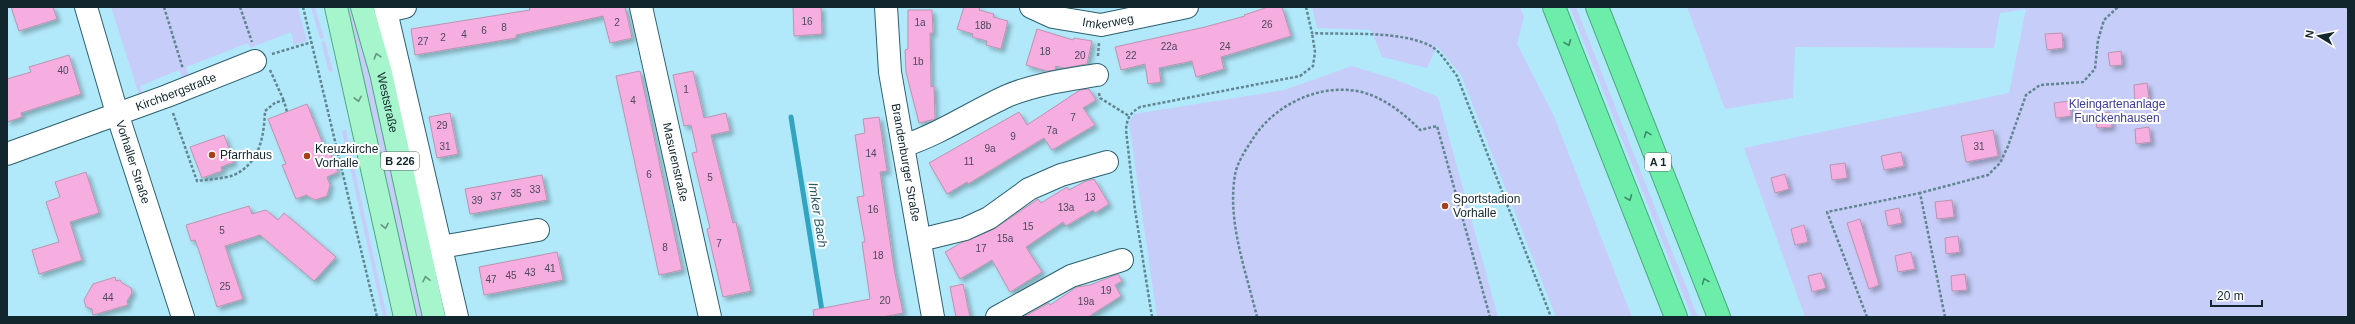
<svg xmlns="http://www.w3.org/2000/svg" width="2355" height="324" font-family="Arial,sans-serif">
<defs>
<filter id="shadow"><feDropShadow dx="3.5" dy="3.5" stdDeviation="2" flood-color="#0004"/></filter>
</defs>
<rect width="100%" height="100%" fill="#b2e9fa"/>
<g fill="#c6cdf8">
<path d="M 111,7 L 298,7 L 307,41 L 294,45 L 291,32 L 250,48 L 248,43 L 186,67 L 190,79 L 183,80 L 179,70 L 140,86 L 144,97 L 140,98 Z"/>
<path d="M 311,7 L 315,7 L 324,38 L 320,39 Z"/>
<path d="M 345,7 L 353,7 L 365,50 L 424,317 L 416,317 L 374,123 Z"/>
<path d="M 1312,7 L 1520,7 L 1524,17 L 1517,44 L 1554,116 L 1632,317 L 1556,317 L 1461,75 L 1437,46 L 1427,68 L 1382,57 L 1371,30 L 1317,28 Z"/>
<path d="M 1570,7 L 1576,7 L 1698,317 L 1692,317 Z"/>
<path d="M 1687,7 L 2348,7 L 2348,317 L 1805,317 L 1744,148 L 2009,93 L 2026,9 L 2000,13 L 1994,48 L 1795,47 L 1793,98 L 1725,109 Z"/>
<path d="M 325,41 L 333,71 L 329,72 L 321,42 Z"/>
<path d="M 1352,66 L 1397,80 L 1438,97 L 1498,317 L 1157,317 L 1129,123 L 1134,114 L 1284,90 Z"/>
<path d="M 346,130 L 387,317 L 383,317 L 342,131 Z"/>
</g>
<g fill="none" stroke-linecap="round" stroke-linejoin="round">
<path stroke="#33a4c0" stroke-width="5" d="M 791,117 L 823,317"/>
</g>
<g fill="#f6aee0" stroke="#bc94af" filter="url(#shadow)">
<path d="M 11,7 L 53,7 L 57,19 L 19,31 Z"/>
<path d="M 529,7 L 625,7 L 632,38 L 610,43 L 603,16 L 516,35 L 516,38 L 415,55 L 411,29 L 530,10 Z"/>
<path d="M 793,7 L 821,7 L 822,34 L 794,36 Z"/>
<path d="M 964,7 L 980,7 L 979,10 L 994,14 L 993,17 L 1008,21 L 1001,49 L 986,45 L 987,41 L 972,37 L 973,34 L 957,29 Z"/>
<path d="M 1268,7 L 1282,7 L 1291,36 L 1221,57 L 1224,69 L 1196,77 L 1192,61 L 1159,68 L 1161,82 L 1148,84 L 1145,64 L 1121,70 L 1115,47 L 1205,27 L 1245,16 L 1244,15 Z"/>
<path d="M 908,10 L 932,10 L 933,33 L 930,33 L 931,87 L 934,86 L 935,119 L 919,123 L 906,72 L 905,50 L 908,49 Z"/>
<path d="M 1037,29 L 1073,40 L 1074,38 L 1092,41 L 1087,64 L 1064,68 L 1056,66 L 1055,70 L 1047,71 L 1026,65 Z"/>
<path d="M 2062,33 L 2063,48 L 2047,50 L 2045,34 Z"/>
<path d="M 2121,51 L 2122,65 L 2110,66 L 2108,53 Z"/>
<path d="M 69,55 L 81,94 L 21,113 L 22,117 L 7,122 L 7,79 L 31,72 L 29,67 Z"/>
<path d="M 640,71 L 682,270 L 659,275 L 616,76 Z"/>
<path d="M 693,71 L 704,118 L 726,113 L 730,131 L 711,135 L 733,223 L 736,222 L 751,291 L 723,297 L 707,229 L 710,228 L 692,153 L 697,152 L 691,125 L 684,126 L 673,75 Z"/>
<path d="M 2147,83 L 2149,99 L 2135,101 L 2134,85 Z"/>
<path d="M 1089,89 L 1096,100 L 1083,108 L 1095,125 L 1052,150 L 1044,138 L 968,184 L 967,182 L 947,194 L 929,163 L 1019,112 L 1027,125 L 1080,90 Z"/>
<path d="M 2070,101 L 2071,116 L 2056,118 L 2054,103 Z"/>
<path d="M 307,104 L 325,149 L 328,147 L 338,172 L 327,177 L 330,185 L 327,196 L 315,200 L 306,195 L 296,199 L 282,165 L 286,164 L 268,119 Z"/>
<path d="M 2110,112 L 2112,127 L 2097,128 L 2095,114 Z"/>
<path d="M 450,113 L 458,154 L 437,158 L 429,117 Z"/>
<path d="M 879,117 L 887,171 L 880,172 L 894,269 L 903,313 L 883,317 L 814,317 L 813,310 L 870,299 L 862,242 L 865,242 L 857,197 L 864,196 L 855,135 L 865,133 L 863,119 Z"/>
<path d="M 2149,127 L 2151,142 L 2136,144 L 2135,129 Z"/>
<path d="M 1993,130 L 1998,156 L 1966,162 L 1961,136 Z"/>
<path d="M 224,135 L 234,162 L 221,167 L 222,171 L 202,178 L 190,147 Z"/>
<path d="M 1901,152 L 1904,166 L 1884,170 L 1881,156 Z"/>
<path d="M 1845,163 L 1847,178 L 1832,180 L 1830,165 Z"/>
<path d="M 86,172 L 99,213 L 70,222 L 82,260 L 39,274 L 32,250 L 59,242 L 46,202 L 60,197 L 55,182 Z"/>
<path d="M 1785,174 L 1789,189 L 1775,193 L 1771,178 Z"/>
<path d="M 542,175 L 547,200 L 470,214 L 465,189 Z"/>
<path d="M 1094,179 L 1109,204 L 1095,213 L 1093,210 L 1066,226 L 1063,222 L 1026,247 L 1042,272 L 1010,292 L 992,260 L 960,279 L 945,252 L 961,243 L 994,229 L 1038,199 L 1041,203 L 1067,187 L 1069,190 L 1084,182 Z"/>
<path d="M 1952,200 L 1954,217 L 1937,219 L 1935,202 Z"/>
<path d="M 249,206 L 252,214 L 266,210 L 278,220 L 284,213 L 336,257 L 314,281 L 260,235 L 225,246 L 243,299 L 217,307 L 200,254 L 195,240 L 191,241 L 186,225 Z"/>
<path d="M 1899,208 L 1902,223 L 1888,226 L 1885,211 Z"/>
<path d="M 1860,219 L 1879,285 L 1869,289 L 1847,223 Z"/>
<path d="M 1804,225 L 1808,242 L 1795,245 L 1791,229 Z"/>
<path d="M 1958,236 L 1960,252 L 1946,254 L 1945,238 Z"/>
<path d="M 557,252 L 563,280 L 484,295 L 479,267 Z"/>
<path d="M 1911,252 L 1915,269 L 1898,272 L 1895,256 Z"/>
<path d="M 1821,273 L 1826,288 L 1812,292 L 1808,276 Z"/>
<path d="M 1118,274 L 1122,281 L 1115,285 L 1121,296 L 1088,317 L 1023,317 L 1049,303 L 1050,305 L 1077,287 L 1090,285 Z"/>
<path d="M 1965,274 L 1967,290 L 1952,291 L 1951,276 Z"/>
<path d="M 115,277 L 116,281 L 120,280 L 122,283 L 131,288 L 132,293 L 127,301 L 128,305 L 93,315 L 92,309 L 86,307 L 84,300 L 93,284 Z"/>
<path d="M 963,284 L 970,317 L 956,317 L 950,287 Z"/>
</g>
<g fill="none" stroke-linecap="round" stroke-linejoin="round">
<g stroke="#2b606e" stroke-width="24">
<g id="minor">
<path id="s1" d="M 86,7 L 117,113 L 183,317"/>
<path d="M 385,7 L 457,317"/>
<path id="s2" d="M 641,7 L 710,317"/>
<path id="s3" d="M 886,7 L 890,72 L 933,317"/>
<path id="s4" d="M 1031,7 L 1053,17 L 1101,25 L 1187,7"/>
<path d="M 386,11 L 405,7"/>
<path d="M 903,146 C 940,134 972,112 1007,96 C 1035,84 1067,80 1097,75"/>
<path id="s5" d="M 7,154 L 167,96 L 255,61"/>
<path d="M 920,240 L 965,229 L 989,218 L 1029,189 L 1061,175 L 1107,162"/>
<path d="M 441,247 L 538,230"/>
<path d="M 997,317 L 1071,276 L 1122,260"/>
</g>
</g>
<g stroke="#4ca87e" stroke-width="24">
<g id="major">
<path d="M 336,7 L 405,317"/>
<path id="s6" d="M 362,7 L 381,73 L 434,317"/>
</g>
</g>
<g stroke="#4ca87e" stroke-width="24">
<g id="highway">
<path d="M 1554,7 L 1676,317"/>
<path d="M 1597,7 L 1719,317"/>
</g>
</g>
<g stroke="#608591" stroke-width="2.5" stroke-dasharray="3 2" stroke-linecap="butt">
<path d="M 164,7 L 183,69"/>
<path d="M 240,7 L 252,42"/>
<path d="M 303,7 L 377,317"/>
<path d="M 1306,7 L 1312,33 C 1347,35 1399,30 1431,46 C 1441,52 1450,67 1457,76 L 1551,317"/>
<path d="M 2347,7 L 2348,8"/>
<path d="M 272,54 L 312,42"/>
<path d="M 1098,56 L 1099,43"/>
<path d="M 270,70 L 284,101"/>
<path d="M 1099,93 L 1100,98 L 1129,116"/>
<path d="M 173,113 L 197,181 C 208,179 224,179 234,175 C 260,163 264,136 265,111 L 276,102 L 284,101 L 287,112"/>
<path d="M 1152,317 L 1135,210 L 1126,130 C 1127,118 1130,113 1140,107 L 1300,76 L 1313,66 L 1315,52 L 1312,33"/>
<path d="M 1257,317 C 1246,271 1227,222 1235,175 C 1237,162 1247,148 1254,137 C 1278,101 1329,79 1371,95 C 1389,102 1407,116 1420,130 L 1437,126 L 1490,317"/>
<path d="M 1867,317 L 1827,212 L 1920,193"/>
<path d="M 1945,317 L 1920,193 L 1988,175 L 2000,163 L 2008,146 L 2026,95 L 2040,85 L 2083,82 L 2095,69 L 2098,40 L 2104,20 L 2118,7"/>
</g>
<use href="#minor" stroke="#fff" stroke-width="22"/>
<use href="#major" stroke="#a7f5cc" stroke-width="22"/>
<use href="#highway" stroke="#6ceeaa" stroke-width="22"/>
</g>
<defs><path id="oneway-chevron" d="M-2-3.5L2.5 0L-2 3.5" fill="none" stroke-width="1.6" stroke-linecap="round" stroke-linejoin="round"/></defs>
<g stroke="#3e8a6c">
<use href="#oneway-chevron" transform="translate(1568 43) rotate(68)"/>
<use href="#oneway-chevron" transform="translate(1647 134) rotate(-111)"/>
<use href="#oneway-chevron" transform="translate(1629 198) rotate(68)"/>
<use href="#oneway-chevron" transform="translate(1705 281) rotate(-111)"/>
</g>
<g stroke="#649884">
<use href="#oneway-chevron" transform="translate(377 56) rotate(-106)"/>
<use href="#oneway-chevron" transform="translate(358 99) rotate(78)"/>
<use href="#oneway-chevron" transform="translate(385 226) rotate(78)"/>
<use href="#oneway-chevron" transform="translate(426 279) rotate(-102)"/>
</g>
<g fill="#a63f1c" stroke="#fff" stroke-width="1.5">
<circle cx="212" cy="155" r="4"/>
<circle cx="307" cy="156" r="4"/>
<circle cx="1445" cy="206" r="4"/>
</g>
<g text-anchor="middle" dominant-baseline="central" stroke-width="4" stroke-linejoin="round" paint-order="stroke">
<g font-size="10" fill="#4a485a">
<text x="807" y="21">16</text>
<text x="617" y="22">2</text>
<text x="920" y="22">1a</text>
<text x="1267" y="24">26</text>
<text x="983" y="25">18b</text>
<text x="504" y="27">8</text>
<text x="484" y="30">6</text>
<text x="464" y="34">4</text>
<text x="443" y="37">2</text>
<text x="423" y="41">27</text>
<text x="1169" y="46">22a</text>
<text x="1225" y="46">24</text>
<text x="1045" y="51">18</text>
<text x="1080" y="55">20</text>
<text x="1131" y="55">22</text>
<text x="918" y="61">1b</text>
<text x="63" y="70">40</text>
<text x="686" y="89">1</text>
<text x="633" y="100">4</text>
<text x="1073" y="117">7</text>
<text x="442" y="125">29</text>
<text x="1052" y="130">7a</text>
<text x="1013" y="136">9</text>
<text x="445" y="146">31</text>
<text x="1979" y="146">31</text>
<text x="990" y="148">9a</text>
<text x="871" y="153">14</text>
<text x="969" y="161">11</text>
<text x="649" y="174">6</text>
<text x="710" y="177">5</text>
<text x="535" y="189">33</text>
<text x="516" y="193">35</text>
<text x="496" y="196">37</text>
<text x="1090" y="197">13</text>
<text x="477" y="200">39</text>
<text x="1066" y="207">13a</text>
<text x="873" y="209">16</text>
<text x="1028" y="226">15</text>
<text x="222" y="230">5</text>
<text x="1005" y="238">15a</text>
<text x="719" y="243">7</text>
<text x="665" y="247">8</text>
<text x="981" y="248">17</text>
<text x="878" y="255">18</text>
<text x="550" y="268">41</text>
<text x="530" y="272">43</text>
<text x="511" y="275">45</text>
<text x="491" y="279">47</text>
<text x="225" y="286">25</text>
<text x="1106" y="290">19</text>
<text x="108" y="297">44</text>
<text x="885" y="300">20</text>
<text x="1086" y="301">19a</text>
</g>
<g fill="#fff" stroke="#58676c" stroke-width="1">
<rect x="381" y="152" width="38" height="18" rx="3"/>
<rect x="1645" y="153" width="26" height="18" rx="3"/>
</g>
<g font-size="11" font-weight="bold" fill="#11262d">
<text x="400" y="161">B 226</text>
<text x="1658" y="162">A 1</text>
</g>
<g font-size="12" fill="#11262d" stroke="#fff">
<text stroke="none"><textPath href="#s4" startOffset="80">Imkerweg</textPath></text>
<text stroke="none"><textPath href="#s5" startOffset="180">Kirchbergstraße</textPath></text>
<text stroke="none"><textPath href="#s6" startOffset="99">Weststraße</textPath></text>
<text stroke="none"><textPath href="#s1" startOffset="162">Vorhaller Straße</textPath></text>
<text stroke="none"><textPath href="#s2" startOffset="159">Masurenstraße</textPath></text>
<text stroke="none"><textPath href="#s3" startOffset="157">Brandenburger Straße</textPath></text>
</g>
<g font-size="12" fill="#3c3c91" stroke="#fff">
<text x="2117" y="104">Kleingartenanlage<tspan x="2117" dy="14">Funckenhausen</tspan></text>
</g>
<g font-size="12" fill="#11262d" stroke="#fff" text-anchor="start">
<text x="315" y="149">Kreuzkirche<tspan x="315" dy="14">Vorhalle</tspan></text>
<text x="220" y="155">Pfarrhaus</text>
<text x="1453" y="199">Sportstadion<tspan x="1453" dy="14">Vorhalle</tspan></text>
</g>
<g font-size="13" font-style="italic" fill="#2b5966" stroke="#fff">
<text transform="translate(818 215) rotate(81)">Imker Bach</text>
</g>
</g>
<rect width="2355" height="324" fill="none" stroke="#11262d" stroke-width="16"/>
<g transform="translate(2319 36) rotate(280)" stroke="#ffffff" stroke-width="3" paint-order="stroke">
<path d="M0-3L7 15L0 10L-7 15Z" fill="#11262d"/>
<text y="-6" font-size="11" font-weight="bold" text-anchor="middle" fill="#11262d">N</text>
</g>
<path d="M2211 300v6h51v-6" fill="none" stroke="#11262d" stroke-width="2"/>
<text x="2217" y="300" font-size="12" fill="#11262d" stroke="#ffffff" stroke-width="3" paint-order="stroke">20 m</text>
</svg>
